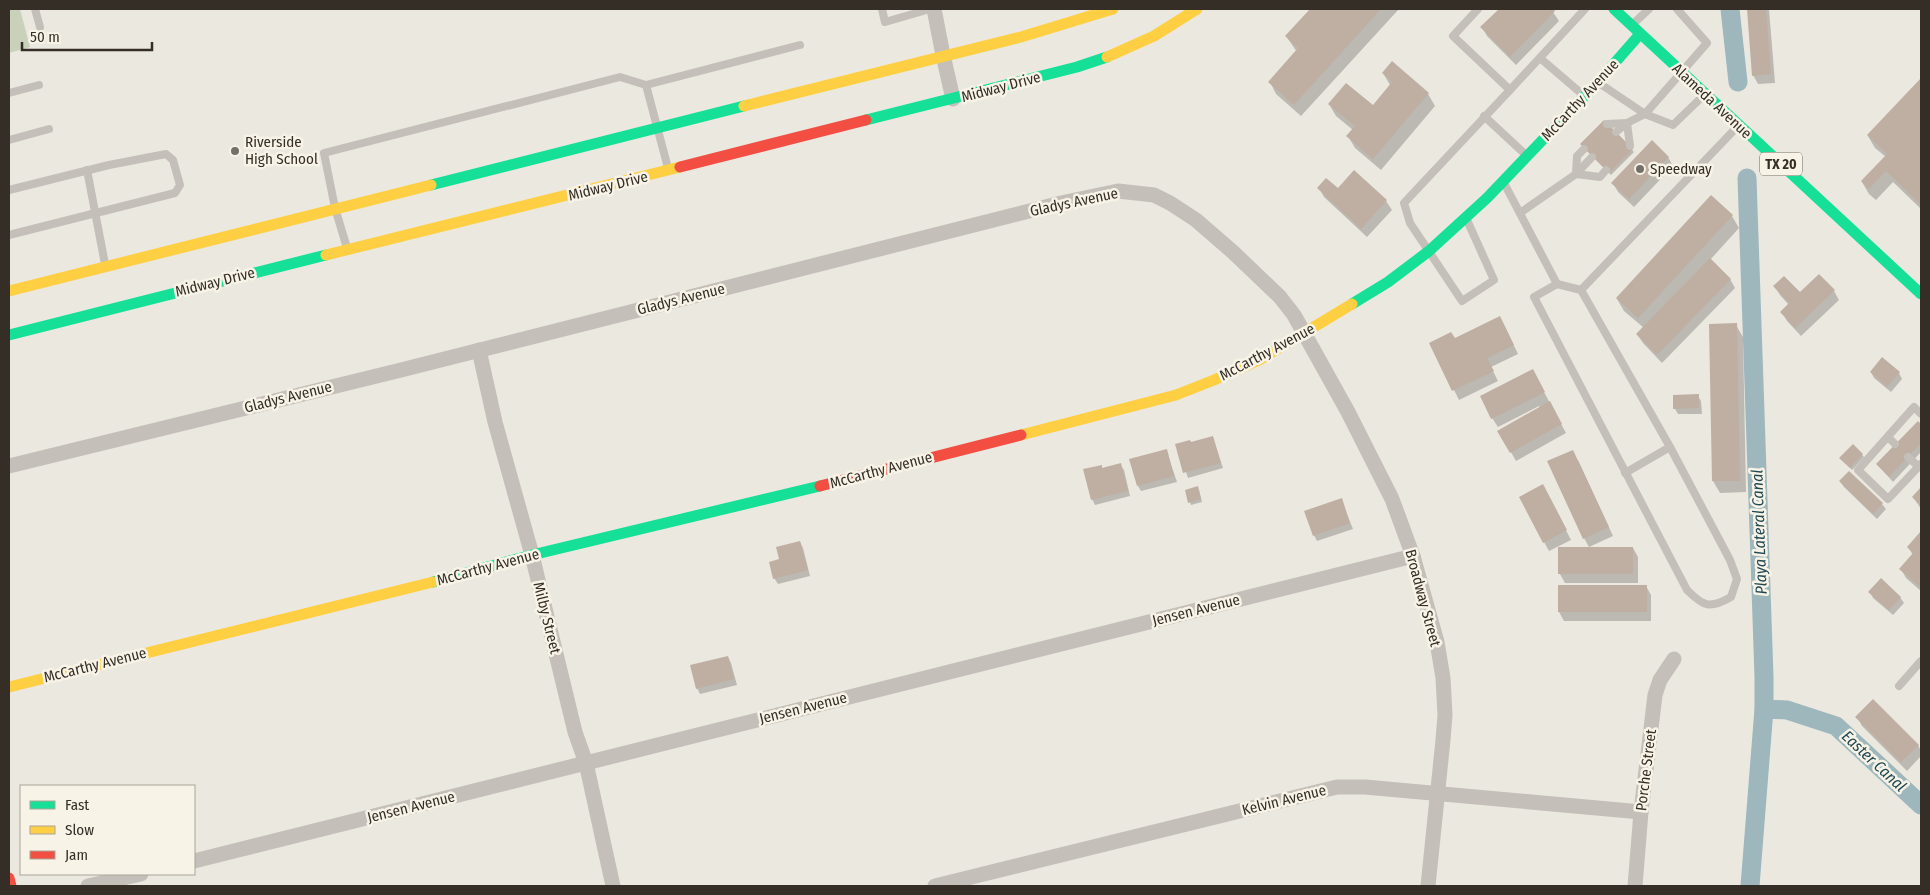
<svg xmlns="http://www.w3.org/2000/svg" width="1930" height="895" font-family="'Fira Sans Condensed',sans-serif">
<rect width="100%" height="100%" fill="#ebe8e0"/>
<path fill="#c9d1bb" d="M 9,9 L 20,9 L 30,47 L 9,53 Z"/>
<g fill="#0003">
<path d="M 1312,9 L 1399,9 L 1301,116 L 1276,94 L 1270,82 L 1297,52 L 1286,36 Z"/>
<path d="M 1500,9 L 1551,9 L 1559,21 L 1516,65 L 1487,36 L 1482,27 Z"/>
<path d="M 1748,9 L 1769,9 L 1775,83 L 1758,84 L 1753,75 Z"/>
<path d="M 1392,63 L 1428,94 L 1435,106 L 1381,170 L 1355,148 L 1348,136 L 1353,130 L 1336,116 L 1329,104 L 1373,107 L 1390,85 L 1383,73 Z"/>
<path d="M 1921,80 L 1921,209 L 1893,182 L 1876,200 L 1869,194 L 1862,182 L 1886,157 L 1875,148 L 1868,136 Z"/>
<path d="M 1583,147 L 1632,150 L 1634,152 L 1611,175 Z"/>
<path d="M 1668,157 L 1673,166 L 1634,207 L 1618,192 L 1613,183 Z"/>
<path d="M 1354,172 L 1386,201 L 1392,210 L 1367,237 L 1324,197 L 1319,188 L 1338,190 Z"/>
<path d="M 1732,216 L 1739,228 L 1710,260 L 1730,279 L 1735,288 L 1662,363 L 1643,343 L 1637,334 L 1644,328 L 1624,311 L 1617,299 Z"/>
<path d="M 1819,276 L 1834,291 L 1839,300 L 1801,336 L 1787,321 L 1782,312 L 1789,305 L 1780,295 L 1775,287 L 1800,294 Z"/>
<path d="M 1736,325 L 1743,337 L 1746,492 L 1720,493 L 1713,481 Z"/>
<path d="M 1505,327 L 1518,354 L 1491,367 L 1498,381 L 1459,400 L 1431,344 L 1454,340 Z"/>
<path d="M 1871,372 L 1899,373 L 1902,379 L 1891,392 L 1874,378 Z"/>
<path d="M 1537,379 L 1566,433 L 1516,461 L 1499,431 L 1540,408 L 1539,406 L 1498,427 L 1492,418 Z"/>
<path d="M 1698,396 L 1701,401 L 1702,414 L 1678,414 L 1675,409 Z"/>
<path d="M 1918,423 L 1921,426 L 1921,452 L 1893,482 L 1877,464 Z"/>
<path d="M 1213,438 L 1223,468 L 1188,478 L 1177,445 L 1191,444 Z"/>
<path d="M 1853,446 L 1864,457 L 1852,470 L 1842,460 Z"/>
<path d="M 1166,450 L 1177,482 L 1141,491 L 1138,486 Z"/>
<path d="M 1578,460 L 1613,536 L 1589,547 L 1584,538 Z"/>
<path d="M 1120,465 L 1124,470 L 1130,496 L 1095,505 L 1092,499 L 1101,466 L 1103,469 Z"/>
<path d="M 1840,481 L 1882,504 L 1886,509 L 1877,519 L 1844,487 Z"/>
<path d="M 1921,489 L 1921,509 L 1913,497 Z"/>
<path d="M 1199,490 L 1202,502 L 1191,505 L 1190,502 Z"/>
<path d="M 1548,495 L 1571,540 L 1549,551 L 1544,542 Z"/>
<path d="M 1341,500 L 1353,529 L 1317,541 L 1314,535 Z"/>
<path d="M 1921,533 L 1921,591 L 1906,578 L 1901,569 L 1913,555 L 1908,547 Z"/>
<path d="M 800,542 L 803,548 L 810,576 L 778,584 L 774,578 L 780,560 Z"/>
<path d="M 1560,548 L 1633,548 L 1638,557 L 1638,583 L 1565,583 L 1560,574 Z"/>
<path d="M 1646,586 L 1651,595 L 1651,621 L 1564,621 L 1559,612 Z"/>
<path d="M 1870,592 L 1900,597 L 1904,603 L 1893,615 L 1873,598 Z"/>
<path d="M 728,657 L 731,663 L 737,685 L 700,694 L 697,688 Z"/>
<path d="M 1857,717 L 1918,745 L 1921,751 L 1921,756 L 1907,771 L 1862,726 Z"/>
</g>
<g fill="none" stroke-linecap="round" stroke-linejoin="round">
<g stroke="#9db7bc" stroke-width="19">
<path d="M 1730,9 L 1738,82"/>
<path d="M 1747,178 L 1764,677 L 1764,709 L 1750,886"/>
<path d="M 1764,709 L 1787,710 L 1836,726 L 1921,805"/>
</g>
</g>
<g fill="#beafa2">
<path d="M 1310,9 L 1381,9 L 1294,105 L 1268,82 L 1298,48 L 1285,36 Z"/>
<path d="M 1499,9 L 1553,9 L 1555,11 L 1510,57 L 1480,27 Z"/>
<path d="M 1747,9 L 1766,9 L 1771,74 L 1752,76 Z"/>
<path d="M 1392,61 L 1429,93 L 1373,159 L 1346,136 L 1355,126 L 1328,104 L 1346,83 L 1373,105 L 1392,82 L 1382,73 Z"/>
<path d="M 1921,78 L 1921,205 L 1886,171 L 1869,189 L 1861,181 L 1887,154 L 1867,135 Z"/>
<path d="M 1604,120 L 1633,149 L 1609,173 L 1580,144 Z"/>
<path d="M 1652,140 L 1669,157 L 1629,199 L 1611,183 Z"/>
<path d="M 1354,170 L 1387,200 L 1361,229 L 1317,188 L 1326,178 L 1338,188 Z"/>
<path d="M 1711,195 L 1733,215 L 1638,318 L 1616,298 Z"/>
<path d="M 1710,258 L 1731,279 L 1657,355 L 1636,334 Z"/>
<path d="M 1819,274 L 1835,290 L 1795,328 L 1780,312 L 1789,303 L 1773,286 L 1784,276 L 1800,292 Z"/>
<path d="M 1500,316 L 1514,345 L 1487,358 L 1494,371 L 1452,391 L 1429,343 L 1451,332 L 1455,338 Z"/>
<path d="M 1737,323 L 1740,481 L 1712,481 L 1709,324 Z"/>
<path d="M 1882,357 L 1900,372 L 1887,387 L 1870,372 Z"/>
<path d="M 1533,369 L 1545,392 L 1491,419 L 1480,396 Z"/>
<path d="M 1699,394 L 1699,408 L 1673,409 L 1673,395 Z"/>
<path d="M 1550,401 L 1562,424 L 1510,453 L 1497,431 Z"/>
<path d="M 1918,421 L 1921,424 L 1921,443 L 1889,477 L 1876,464 Z"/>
<path d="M 1213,436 L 1221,463 L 1183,473 L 1175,444 L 1190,440 L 1191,442 Z"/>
<path d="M 1853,444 L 1863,454 L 1850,468 L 1839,458 Z"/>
<path d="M 1167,449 L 1174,476 L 1137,486 L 1129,459 Z"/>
<path d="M 1573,450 L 1609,527 L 1583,539 L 1547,461 Z"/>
<path d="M 1121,463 L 1128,491 L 1091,500 L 1083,469 L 1102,465 L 1102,468 Z"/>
<path d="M 1849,471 L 1883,503 L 1873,514 L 1839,481 Z"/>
<path d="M 1543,484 L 1567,530 L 1543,543 L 1519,497 Z"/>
<path d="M 1198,486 L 1201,499 L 1188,503 L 1185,490 Z"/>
<path d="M 1921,487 L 1921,506 L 1912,497 Z"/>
<path d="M 1342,498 L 1350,523 L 1313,536 L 1304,511 Z"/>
<path d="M 1921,531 L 1921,583 L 1919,586 L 1899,569 L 1913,553 L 1907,547 Z"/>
<path d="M 800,541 L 808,570 L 773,579 L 769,562 L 779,559 L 776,547 Z"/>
<rect x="1558" y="547" width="75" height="27"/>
<path d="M 1881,578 L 1901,597 L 1889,610 L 1868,592 Z"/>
<rect x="1558" y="585" width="89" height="27"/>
<path d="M 728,656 L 734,679 L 696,689 L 690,665 Z"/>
<path d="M 1873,699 L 1919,745 L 1901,762 L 1855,717 Z"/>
</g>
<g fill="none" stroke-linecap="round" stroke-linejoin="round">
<g stroke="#c4bfb8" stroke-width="8">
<path d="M 35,9 L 40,27"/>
<path d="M 882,9 L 885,22 L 930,9"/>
<path d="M 1478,9 L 1453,36 L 1510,90 L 1585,9"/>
<path d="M 1634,23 L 1649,9"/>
<path d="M 1540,58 L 1582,94"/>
<path d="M 1599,83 L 1645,114 L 1673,125 L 1704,95"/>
<path d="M 646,85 L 800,45"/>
<path d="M 9,93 L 39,85"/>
<path d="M 1484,116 L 1525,154"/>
<path d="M 1607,124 L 1627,123 L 1630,146"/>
<path d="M 1616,132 L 1627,123 L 1645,114 L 1707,43 L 1677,9"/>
<path d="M 9,140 L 49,129"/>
<path d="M 1584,149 L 1577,156 L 1576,174 L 1600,177 L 1606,170"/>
<path d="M 87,170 L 105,264"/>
<path d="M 1504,183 L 1557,284 L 1534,297 L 1687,590 C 1704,607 1710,609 1731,597 L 1737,579 L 1730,560 L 1670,447 L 1581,290 L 1557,284"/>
<path d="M 9,190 L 109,165 L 166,154 L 173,160 L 180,185 L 175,193 L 9,235"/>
<path d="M 1520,213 L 1576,174 L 1592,157"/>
<path d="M 1467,220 L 1494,280 L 1462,301 L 1410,223 L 1404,203 L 1510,90"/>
<path d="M 347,248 L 335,208 L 324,153 L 620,77 L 646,85 L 668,168"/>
<path d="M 1581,290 L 1737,127"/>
<path d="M 1921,414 L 1914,407 L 1858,470 L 1888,499 L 1921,464"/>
<path d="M 1888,437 L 1895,444"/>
<path d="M 1908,457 L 1919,467"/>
<path d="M 1625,473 L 1670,447"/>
<path d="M 1899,686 L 1921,661"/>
</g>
<g stroke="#c4bfb8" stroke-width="15">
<path d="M 934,9 L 943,55 L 953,99"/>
<path d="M 479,350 L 495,422 L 532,555 L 575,732 L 586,763 L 613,886"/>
<path d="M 9,466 L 397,371 L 1061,203 L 1118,191 L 1154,195 L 1170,203 L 1196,220 L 1234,253 L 1280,297 L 1294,315 L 1348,412 L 1392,499 L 1413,556 L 1437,642 L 1443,678 L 1445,715 L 1443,740 L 1428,886"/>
<path d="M 194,861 L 1413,556"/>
<path d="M 88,886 L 141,874"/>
<path d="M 935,886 L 1337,787 L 1365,787 L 1641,812"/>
<path d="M 1635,886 L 1641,812 L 1655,695 L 1660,680 L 1674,659"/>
</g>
<g stroke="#16e098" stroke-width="11">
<path d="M 1614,9 L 1921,294"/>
<path d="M 866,120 L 1077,67 L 1107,57"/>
<path d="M 431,185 L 744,106"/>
<path d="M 1352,304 L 1388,282 L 1429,251 L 1487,198 L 1598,82 L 1640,34"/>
<path d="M 9,335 L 326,255"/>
<path d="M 433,582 L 532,555 L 820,486"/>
</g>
<g stroke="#ffcf43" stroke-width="11">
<path d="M 1107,57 L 1154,36 L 1197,9"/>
<path d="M 744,106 L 1021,37 L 1113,9"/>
<path d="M 326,255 L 680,167"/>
<path d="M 9,291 L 431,185"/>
<path d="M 1021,435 L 1176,395 L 1214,380 L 1259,360 L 1352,304"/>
<path d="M 9,687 L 433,582"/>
</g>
<g stroke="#f24e42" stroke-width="11">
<path d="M 680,167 L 866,120"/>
<path d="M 820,486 L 1021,435"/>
<path d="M 9,878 L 11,886"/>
</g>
</g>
<g fill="#746f68" stroke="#f8f3e7" stroke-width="2">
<circle cx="235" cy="151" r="5"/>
<circle cx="1640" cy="169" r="5"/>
</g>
<g text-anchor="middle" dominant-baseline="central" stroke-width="5" stroke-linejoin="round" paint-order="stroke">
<rect fill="#f8f3e7" stroke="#6f6961" stroke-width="1" x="1760" y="152.5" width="42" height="23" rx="4"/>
<g font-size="14" font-weight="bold" fill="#342e27">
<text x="1781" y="164">TX 20</text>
</g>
<g font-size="15" fill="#342e27" stroke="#f8f3e7">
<text transform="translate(1001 87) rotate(-15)">Midway Drive</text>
<text transform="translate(1580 100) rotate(-47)">McCarthy Avenue</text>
<text transform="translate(1712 101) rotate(43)">Alameda Avenue</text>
<text transform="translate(608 186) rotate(-14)">Midway Drive</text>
<text transform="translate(1074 202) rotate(-12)">Gladys Avenue</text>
<text transform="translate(215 282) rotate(-14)">Midway Drive</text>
<text transform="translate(681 299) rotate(-14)">Gladys Avenue</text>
<text transform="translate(1267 352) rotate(-28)">McCarthy Avenue</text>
<text transform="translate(288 397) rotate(-14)">Gladys Avenue</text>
<text transform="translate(881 470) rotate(-15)">McCarthy Avenue</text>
<text transform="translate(488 567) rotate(-15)">McCarthy Avenue</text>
<text transform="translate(1423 598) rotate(75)">Broadway Street</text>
<text transform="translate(1196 610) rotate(-14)">Jensen Avenue</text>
<text transform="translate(547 618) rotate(76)">Milby Street</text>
<text transform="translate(95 665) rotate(-14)">McCarthy Avenue</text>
<text transform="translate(803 708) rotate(-14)">Jensen Avenue</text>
<text transform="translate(1646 770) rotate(-83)">Porche Street</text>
<text transform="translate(1284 800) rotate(-14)">Kelvin Avenue</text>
<text transform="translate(411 807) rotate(-14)">Jensen Avenue</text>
</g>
<g font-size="15" fill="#342e27" stroke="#f8f3e7" text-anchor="start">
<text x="245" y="142">Riverside<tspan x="245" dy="17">High School</tspan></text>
<text x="1650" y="169">Speedway</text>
</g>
<g font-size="16" font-style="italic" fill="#1f4854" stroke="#f8f3e7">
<text transform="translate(1759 532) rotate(-92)">Playa Lateral Canal</text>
<text transform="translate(1874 761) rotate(43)">Easter Canal</text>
</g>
</g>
<rect width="1930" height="895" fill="none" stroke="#342e27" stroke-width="20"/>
<rect x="20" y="785" width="175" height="90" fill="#f8f3e7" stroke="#aaa49a"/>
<rect x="30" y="801" width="25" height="8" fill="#16e098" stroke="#aaa49a"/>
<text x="65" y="810" font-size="15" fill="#342e27">Fast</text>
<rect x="30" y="826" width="25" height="8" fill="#ffcf43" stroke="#aaa49a"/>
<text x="65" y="835" font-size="15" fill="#342e27">Slow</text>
<rect x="30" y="851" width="25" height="8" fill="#f24e42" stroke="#aaa49a"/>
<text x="65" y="860" font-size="15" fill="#342e27">Jam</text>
<path d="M22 42v8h130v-8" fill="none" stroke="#342e27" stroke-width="2.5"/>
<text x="30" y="42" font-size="15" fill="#342e27" stroke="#f8f3e7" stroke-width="4" paint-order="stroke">50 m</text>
</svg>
